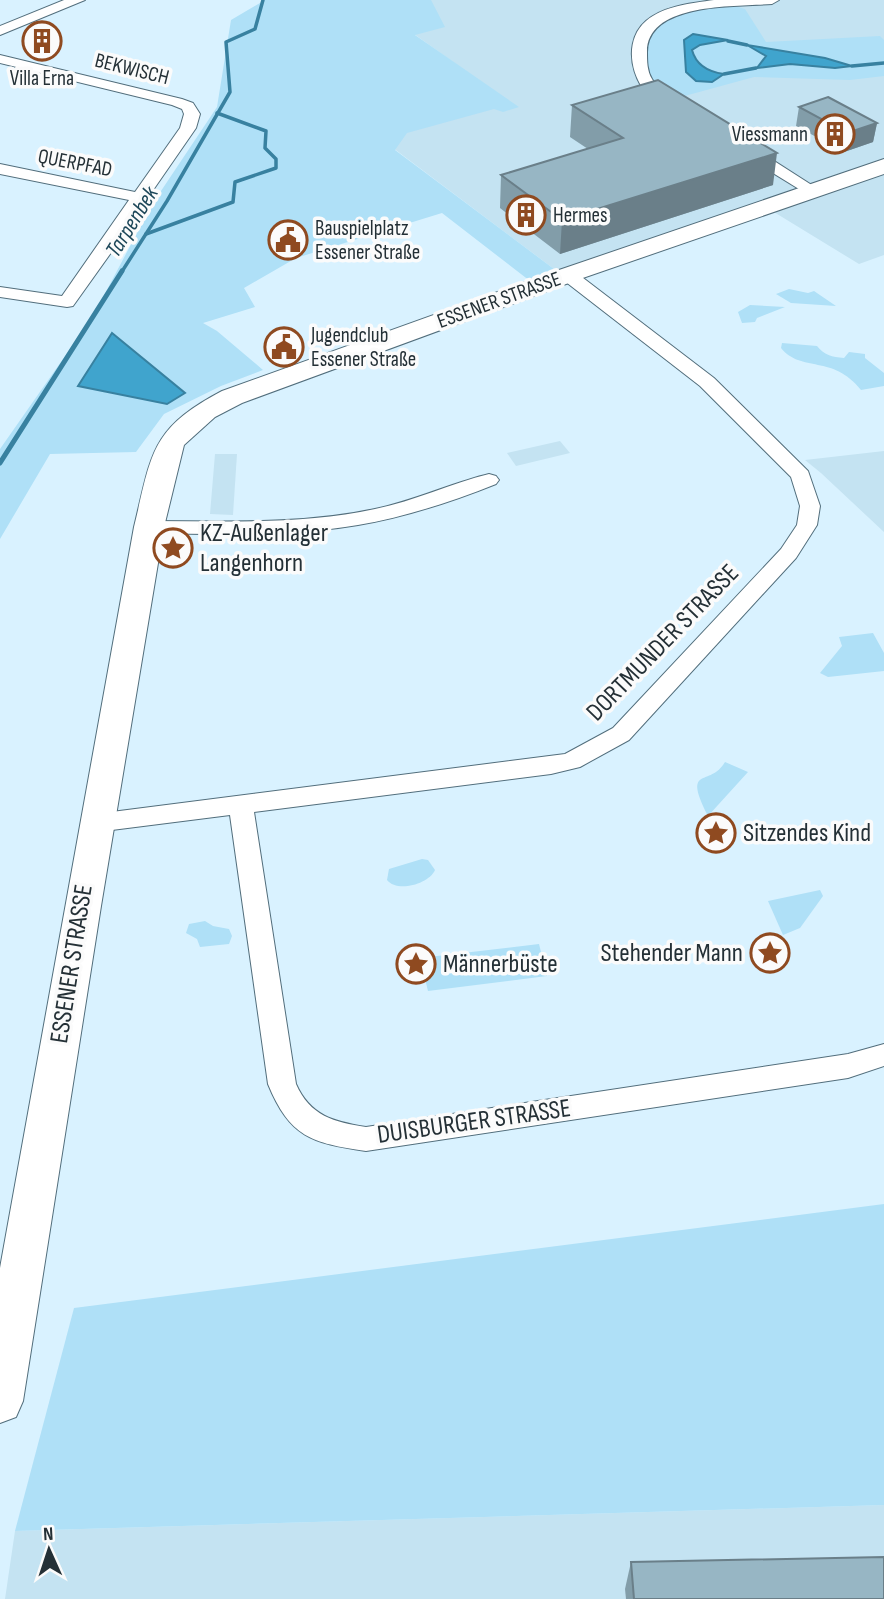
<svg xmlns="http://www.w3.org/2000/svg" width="884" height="1599" font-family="'Sofia Sans Condensed',sans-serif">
<rect width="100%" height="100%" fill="#d9f2ff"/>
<g fill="#c4e3f2">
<path d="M 431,0 L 884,0 L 884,255 L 859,264 L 759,203 L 558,272 L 328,99 L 456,64 L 414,34 Z"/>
<path d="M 560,441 L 570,453 L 516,466 L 507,453 Z"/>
<path d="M 884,451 L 884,532 L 821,473 L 805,460 Z"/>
<path d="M 215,454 L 237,454 L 233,515 L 210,514 Z"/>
<path d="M 884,1505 L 884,1599 L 5,1599 L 15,1531 Z"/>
</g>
<g fill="#afe0f7">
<path d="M 265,0 L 431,0 L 445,27 L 415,35 L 519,107 L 503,112 L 494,109 L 407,133 L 395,150 L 558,272 L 530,281 L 442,213 L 296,258 L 244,288 L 255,307 L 203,323 L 217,331 L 263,370 L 221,386 L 164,414 L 136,452 L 50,454 L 0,539 L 0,449 L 93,316 L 153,203 L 217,107 L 231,20 Z"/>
<path d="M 735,6 L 745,9 L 766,42 L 880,36 L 884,40 L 884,76 L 850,80 L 754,77 L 670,100 C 656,90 647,78 647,60 C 647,54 645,44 647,38 C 656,10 711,8 735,6 Z"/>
<path d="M 789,289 L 808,293 L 814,291 L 836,306 L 791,303 L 776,294 Z"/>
<path d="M 750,305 L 785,307 L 757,318 L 755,322 L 742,323 L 738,312 Z"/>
<path d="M 782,343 L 817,346 C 824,355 832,357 844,358 L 849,352 L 865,354 L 865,358 L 884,373 L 884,386 L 861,390 C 833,354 801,373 781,348 Z"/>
<path d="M 873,633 L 884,653 L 884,671 L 828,677 L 820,673 L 842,646 L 839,637 Z"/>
<path d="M 725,762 L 748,772 L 708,816 C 682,764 710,788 725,762 Z"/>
<path d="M 422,859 L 428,860 L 435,870 C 429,884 397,893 387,880 L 389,869 Z"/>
<path d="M 820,890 L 823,896 L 800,928 L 783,935 L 768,901 Z"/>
<path d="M 205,921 L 213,926 L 229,929 L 232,936 L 229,944 L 200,947 L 197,939 L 186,933 L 189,924 Z"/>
<path d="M 539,944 L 547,976 L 428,991 L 420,958 Z"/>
<path d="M 884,1204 L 884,1505 L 15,1531 L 74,1308 Z"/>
</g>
<g fill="#40a4cd" stroke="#3881a0" stroke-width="2">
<path d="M 693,34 L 728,40 L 700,45 L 692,50 C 696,65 709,72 724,74 L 712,82 L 696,81 L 686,72 L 684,40 Z"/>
<path d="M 747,45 L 825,58 L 852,66 L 835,68 L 790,64 L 757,68 L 766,56 Z"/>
<path d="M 112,333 L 185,393 L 167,404 L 78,386 Z"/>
</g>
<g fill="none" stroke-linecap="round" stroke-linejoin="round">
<g stroke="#3881a0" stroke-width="3.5">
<path d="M 728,41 L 747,45"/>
<path d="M 852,66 L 884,63"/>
<path d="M 724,74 L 756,68"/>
<path d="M 146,234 L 233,202 L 235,182 L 276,168 L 276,159 L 265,148 L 266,131 L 217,113"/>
<path d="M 121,273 L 167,201 L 230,92 L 226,42 L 255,29 L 263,0"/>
</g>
<path stroke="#3881a0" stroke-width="5" d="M 0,463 L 122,271"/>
<g stroke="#526e7c" stroke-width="2">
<g id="street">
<path d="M 64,0 L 85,0 L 0,35 L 0,26 Z"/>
<path d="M 714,0 L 779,0 L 772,4 C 736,7 647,2 647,52 C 647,61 647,71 652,79 C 658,91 671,95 680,105 L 672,110 C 636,101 617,46 646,21 C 663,6 692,3 714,0 Z"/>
<path d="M 0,55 L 182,99 L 193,103 L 200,114 L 196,128 L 149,196 L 150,198 L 73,306 L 67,307 L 0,297 L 0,287 L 62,296 L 129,200 L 0,174 L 0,164 L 135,192 L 180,128 L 184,114 L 182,109 L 172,105 L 0,63 Z"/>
<path d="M 748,146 L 754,148 L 821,191 L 813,196 L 807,194 L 742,154 L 740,151 Z"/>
<path d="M 568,270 L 574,271 L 714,378 L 808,471 L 820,506 L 817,525 L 796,558 L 629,740 L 580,767 L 551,774 L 254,812 L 296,1084 C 310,1116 334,1122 366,1127 L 848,1054 L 884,1044 L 884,1066 L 848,1078 L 366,1151 C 311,1143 290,1137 268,1084 L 230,815 L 96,832 L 87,829 L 84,823 L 87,817 L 96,814 L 565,754 L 613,728 L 781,549 L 797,525 L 800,506 L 791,477 L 700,386 L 562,279 L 559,275 Z"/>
<path d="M 489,474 L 496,476 L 499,480 L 496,484 C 451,502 405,517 358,525 C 289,537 218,534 149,533 L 142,532 L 139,527 L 142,522 L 149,521 C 224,521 301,525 375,509 C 415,501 451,483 489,474 Z"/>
</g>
</g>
<g stroke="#526e7c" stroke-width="2">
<path id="secondary" d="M 884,159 L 884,174 L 577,280 L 242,403 L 215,417 L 184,445 L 164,527 L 101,906 L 23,1401 L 16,1417 L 0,1423 L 0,1268 L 134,527 C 152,453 150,429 222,391 L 559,270 Z"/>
</g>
<use href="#street" fill="#fff" fill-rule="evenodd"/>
<use href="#secondary" fill="#fff" fill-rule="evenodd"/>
</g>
<g fill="#829da9">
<path d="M 572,105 L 773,185 L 560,254 L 500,208 L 501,175 L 588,149 L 570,137 Z"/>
<path d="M 799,107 L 877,123 L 873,142 L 844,152 L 796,126 Z"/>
<path d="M 631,1562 L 884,1599 L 626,1599 L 625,1589 Z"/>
</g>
<g fill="#6a7f89">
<path d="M 877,123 L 873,142 L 844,152 L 847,133 Z"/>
<path d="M 777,153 L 773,185 L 560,254 L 562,220 Z"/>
</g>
<g fill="#97b6c4" stroke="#6a7f89" stroke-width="2">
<path d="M 658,80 L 777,153 L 562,220 L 501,175 L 623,138 L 572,105 Z"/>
<path d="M 828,97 L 877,123 L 847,133 L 799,107 Z"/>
<path d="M 884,1557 L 884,1599 L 634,1599 L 631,1562 Z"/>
</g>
<defs>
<g id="building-ring" transform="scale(2.0125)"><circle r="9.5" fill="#fbfbfb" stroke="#8f4a20" stroke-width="1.5"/><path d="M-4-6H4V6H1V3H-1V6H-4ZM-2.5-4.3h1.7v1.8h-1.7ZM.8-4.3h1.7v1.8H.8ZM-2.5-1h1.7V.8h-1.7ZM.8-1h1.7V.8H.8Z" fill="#8f4a20"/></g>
<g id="civic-ring" transform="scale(2.0125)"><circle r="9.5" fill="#fbfbfb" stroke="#8f4a20" stroke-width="1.5"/><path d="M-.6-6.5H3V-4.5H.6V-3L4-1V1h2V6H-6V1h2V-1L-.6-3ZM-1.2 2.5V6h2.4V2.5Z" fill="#8f4a20"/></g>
<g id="sight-ring" transform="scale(2.0125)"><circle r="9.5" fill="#fbfbfb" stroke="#8f4a20" stroke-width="1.5"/><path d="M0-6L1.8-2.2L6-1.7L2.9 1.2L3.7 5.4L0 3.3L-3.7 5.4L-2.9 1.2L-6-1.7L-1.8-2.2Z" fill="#8f4a20"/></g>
</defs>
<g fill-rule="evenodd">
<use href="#building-ring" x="42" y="41"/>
<use href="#building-ring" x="835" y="134"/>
<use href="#building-ring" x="526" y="215"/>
<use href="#civic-ring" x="288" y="240"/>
<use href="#civic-ring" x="284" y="347"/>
<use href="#sight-ring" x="173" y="548"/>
<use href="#sight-ring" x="716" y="833"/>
<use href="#sight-ring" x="770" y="953"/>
<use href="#sight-ring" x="416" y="964"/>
</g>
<g text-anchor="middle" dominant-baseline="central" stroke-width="7" stroke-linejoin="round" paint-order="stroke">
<g font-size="21" fill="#243036" stroke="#fbfbfb">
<text transform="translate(132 69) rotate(14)">BEKWISCH</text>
<text transform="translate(75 163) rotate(11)">QUERPFAD</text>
<text transform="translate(499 300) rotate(-20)">ESSENER STRASSE</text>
</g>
<g font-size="21" fill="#243036" stroke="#fbfbfb" text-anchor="start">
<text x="42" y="78" text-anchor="middle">Villa Erna</text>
<text x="808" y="134" text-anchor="end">Viessmann</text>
<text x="553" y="215">Hermes</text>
<text x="315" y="228">Bauspielplatz<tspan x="315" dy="24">Essener Straße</tspan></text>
<text x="311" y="335">Jugendclub<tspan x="311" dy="24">Essener Straße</tspan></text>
</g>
<g font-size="23" font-style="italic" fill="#1d4759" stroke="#fbfbfb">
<text transform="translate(132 222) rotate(-58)">Tarpenbek</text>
</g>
<g font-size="26" fill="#243036" stroke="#fbfbfb" text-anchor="start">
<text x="200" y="533">KZ-Außenlager<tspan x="200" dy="30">Langenhorn</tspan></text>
<text x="743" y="833">Sitzendes Kind</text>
<text x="743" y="953" text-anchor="end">Stehender Mann</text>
<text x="443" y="964">Männerbüste</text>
</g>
<g font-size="26" fill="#243036" stroke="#fbfbfb">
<text transform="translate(663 643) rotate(-46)">DORTMUNDER STRASSE</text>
<text transform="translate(72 964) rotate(-81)">ESSENER STRASSE</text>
<text transform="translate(474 1122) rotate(-8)">DUISBURGER STRASSE</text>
</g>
</g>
<g transform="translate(49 1550) rotate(357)" stroke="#fbfbfb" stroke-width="5" paint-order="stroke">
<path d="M0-5L12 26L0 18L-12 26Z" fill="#243036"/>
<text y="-10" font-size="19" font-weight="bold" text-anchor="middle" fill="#243036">N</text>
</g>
</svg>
